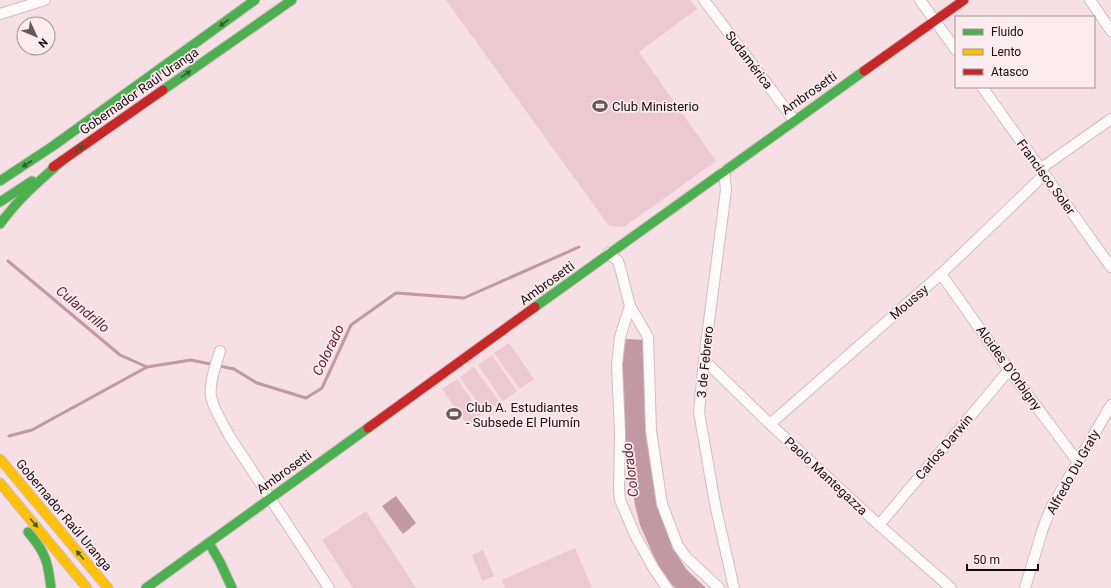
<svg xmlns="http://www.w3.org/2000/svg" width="1111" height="588" font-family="Roboto,sans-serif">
<rect width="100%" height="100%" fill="#f6dfe5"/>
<g fill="#ecc8d2">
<path d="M 446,0 L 690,0 L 697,9 L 639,52 L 716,161 L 624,227 L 609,226 Z"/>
<path d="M 509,343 L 534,379 L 520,389 L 494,353 Z"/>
<path d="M 492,355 L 517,391 L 503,401 L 478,365 Z"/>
<path d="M 474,367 L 500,403 L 485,413 L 460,377 Z"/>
<path d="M 457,379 L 482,415 L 468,426 L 442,389 Z"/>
<path d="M 366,511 L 416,588 L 353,588 L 322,540 Z"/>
<path d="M 575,548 L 592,588 L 505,588 L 502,580 Z"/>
<path d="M 483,550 L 494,576 L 482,581 L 472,555 Z"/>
</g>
<g fill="#c198a3">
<path d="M 626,339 L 644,340 L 647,432 L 657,506 L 676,553 L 686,569 L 706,588 L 675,588 L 666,578 L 655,559 L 640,525 L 635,505 L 625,439 L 622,365 Z"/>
<path d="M 396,496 L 416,523 L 403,534 L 382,506 Z"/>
</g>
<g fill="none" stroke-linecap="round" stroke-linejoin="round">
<g stroke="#c198a3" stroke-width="3">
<path d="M 8,261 L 120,355 L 147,367"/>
<path d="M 9,436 L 32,430 L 147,367 L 191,360 L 234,369 L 257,383 L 306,398 L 322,388 L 351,325 L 396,293 L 464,298 L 579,247"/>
</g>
<g stroke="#cfbdc2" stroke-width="12">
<g id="street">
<path d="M 704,0 L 794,120"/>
<path d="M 920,0 L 956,50"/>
<path d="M 1090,0 L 1111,31"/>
<path d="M 0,14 L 45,0"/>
<path d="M 982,87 L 1111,267"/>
<path d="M 1040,169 L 1111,119"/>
<path d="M 724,171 L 726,190 L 704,360 L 699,412 L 715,504 L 734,588"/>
<path d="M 609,253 L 618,261 L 621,271 L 630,306 L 648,337 L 651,431 L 662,504 L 678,546 L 686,557 L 719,588"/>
<path d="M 941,274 L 1009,370 L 1078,462"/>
<path d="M 630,306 L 620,337 L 617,364 L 620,433 L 619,489 L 620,500 L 635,535 L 654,569 L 667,588"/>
<path d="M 220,351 C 216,365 209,382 211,397 C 214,410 225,428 232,440 L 329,588"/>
<path d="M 704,360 L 770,424 L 879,525 L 951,588"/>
<path d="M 770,424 L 941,274 L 1044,175"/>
<path d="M 879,525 L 1009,370"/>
<path d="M 1025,588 L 1043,528 L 1051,508 L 1111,405"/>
</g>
</g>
<g stroke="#cfbdc2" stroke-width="11">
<g id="fast">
<path d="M 163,90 L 292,0"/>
<path d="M 0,181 L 53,146 L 255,0"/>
<path d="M 0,202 L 32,181"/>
<path d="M 0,224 C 19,198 39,181 63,160"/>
<path d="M 535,307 L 864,71"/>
<path d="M 28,532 C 46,553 48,562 51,588"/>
<path d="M 209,543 L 220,562 L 232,588"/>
<path d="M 146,588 L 368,428"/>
</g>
</g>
<g stroke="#cfbdc2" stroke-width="11">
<g id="slow">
<path d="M 0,459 L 108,588"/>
<path d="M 0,483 L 87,588"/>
</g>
</g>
<g stroke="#cfbdc2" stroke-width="11">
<g id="jam">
<path d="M 864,71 L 964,0"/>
<path d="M 53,167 L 163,90"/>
<path d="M 368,428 L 535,307"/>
</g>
</g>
<use href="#street" stroke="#fefafb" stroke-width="10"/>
<use href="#fast" stroke="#4caf50" stroke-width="9"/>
<use href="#slow" stroke="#ffc107" stroke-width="9"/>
<use href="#jam" stroke="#c62828" stroke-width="9"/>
</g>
<defs><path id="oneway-solid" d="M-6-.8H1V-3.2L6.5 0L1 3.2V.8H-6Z"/></defs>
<g fill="#325e30">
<use href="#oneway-solid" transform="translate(224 23) rotate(144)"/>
<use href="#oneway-solid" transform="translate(186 74) rotate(-35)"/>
<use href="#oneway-solid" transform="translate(79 149) rotate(-35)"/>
<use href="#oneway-solid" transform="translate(27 164) rotate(147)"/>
<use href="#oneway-solid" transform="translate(34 523) rotate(50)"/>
<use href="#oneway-solid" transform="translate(80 555) rotate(-130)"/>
</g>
<defs>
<g id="stadium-bare" transform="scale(1.2)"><path d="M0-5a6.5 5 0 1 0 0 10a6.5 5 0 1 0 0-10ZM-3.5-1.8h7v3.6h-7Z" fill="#66565b" stroke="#fcebef" stroke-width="2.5" paint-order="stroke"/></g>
</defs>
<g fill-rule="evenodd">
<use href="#stadium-bare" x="600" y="106"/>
<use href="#stadium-bare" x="454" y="414"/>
</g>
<g text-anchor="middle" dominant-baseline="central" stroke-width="3.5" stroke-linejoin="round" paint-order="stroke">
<g font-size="13" fill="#190c10" stroke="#fcebef">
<text transform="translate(749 60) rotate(53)">Sudamérica</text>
<text transform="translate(139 91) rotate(-35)">Gobernador Raúl Uranga</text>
<text transform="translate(809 93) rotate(-35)">Ambrosetti</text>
<text transform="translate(1046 177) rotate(54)">Francisco Soler</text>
<text transform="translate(547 283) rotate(-36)">Ambrosetti</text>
<text transform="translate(909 302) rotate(-41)">Moussy</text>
<text transform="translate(705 362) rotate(-84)">3 de Febrero</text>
<text transform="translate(1009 368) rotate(54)">Alcides D'Orbigny</text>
<text transform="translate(944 447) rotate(-50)">Carlos Darwin</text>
<text transform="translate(284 472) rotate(-36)">Ambrosetti</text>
<text transform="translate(1073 472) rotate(-61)">Alfredo Du Graty</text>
<text transform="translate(826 476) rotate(43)">Paolo Mantegazza</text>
<text transform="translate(64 515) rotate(50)">Gobernador Raúl Uranga</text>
</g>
<g font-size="13" fill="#190c10" stroke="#fcebef" text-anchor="start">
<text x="612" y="106">Club Ministerio</text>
<text x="466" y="407">Club A. Estudiantes<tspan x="466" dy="15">- Subsede El Plumín</tspan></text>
</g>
<g font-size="14" font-style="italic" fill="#5e1f37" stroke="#fcebef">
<text transform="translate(83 309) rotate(40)">Culandrillo</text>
<text transform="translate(328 350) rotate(-64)">Colorado</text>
<text transform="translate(630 470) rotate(-97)">Colorado</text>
</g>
</g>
<rect x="955" y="16" width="140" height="72" fill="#fcebef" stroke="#a19296"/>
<rect x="963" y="29" width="20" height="6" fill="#4caf50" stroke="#a19296"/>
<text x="991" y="36" font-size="12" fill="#190c10">Fluido</text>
<rect x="963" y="49" width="20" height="6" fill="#ffc107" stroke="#a19296"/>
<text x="991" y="56" font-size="12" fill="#190c10">Lento</text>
<rect x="963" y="69" width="20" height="6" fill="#c62828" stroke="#a19296"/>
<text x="991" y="76" font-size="12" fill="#190c10">Atasco</text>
<g transform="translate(36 36) rotate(134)"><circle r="19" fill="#fcebef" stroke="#a19296"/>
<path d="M0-3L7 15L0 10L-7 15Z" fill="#66565b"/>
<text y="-6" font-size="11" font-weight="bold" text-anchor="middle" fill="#190c10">N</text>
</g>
<path d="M967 564v6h71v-6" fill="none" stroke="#190c10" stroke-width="2"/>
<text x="973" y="564" font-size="12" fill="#190c10" stroke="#fcebef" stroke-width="3" paint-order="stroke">50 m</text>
</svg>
